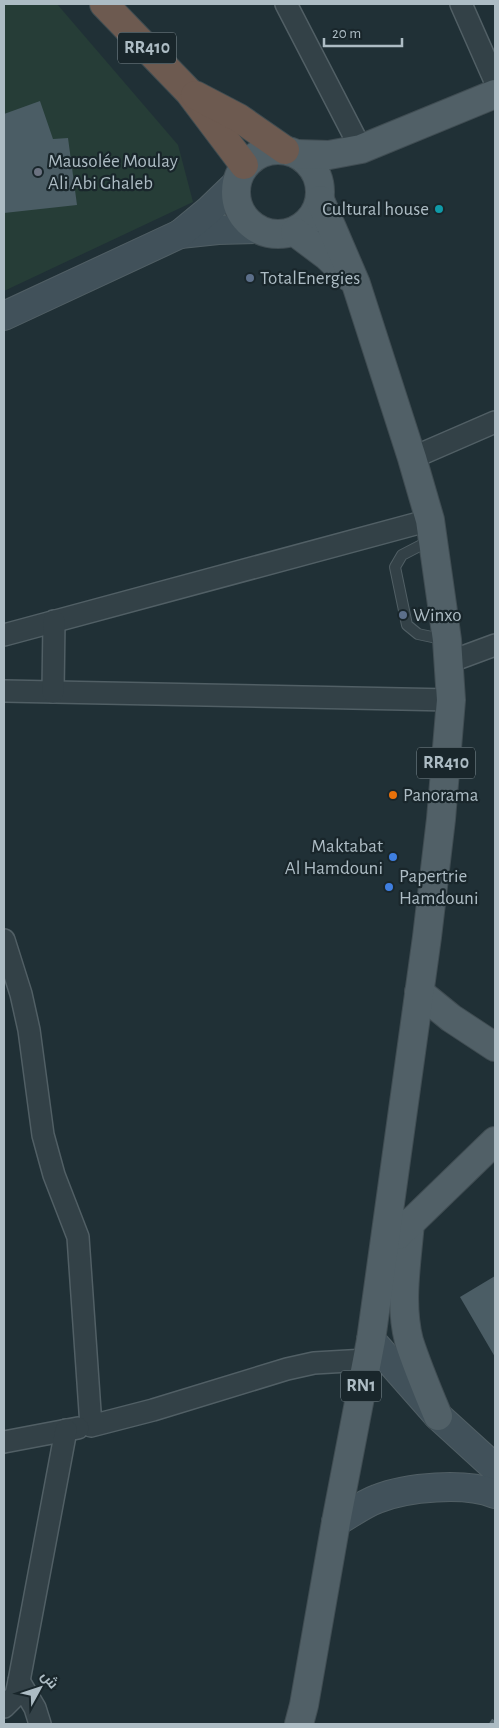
<svg xmlns="http://www.w3.org/2000/svg" width="499" height="1728" font-family="'Alegreya Sans',Cairo,sans-serif">
<rect width="100%" height="100%" fill="#203036"/>
<path fill="#263d37" d="M 4,4 L 57,4 L 178,145 L 193,202 L 4,291 Z"/>
<g fill="#4b5d65">
<path d="M 40,101 L 53,139 L 68,138 L 77,205 L 4,213 L 4,114 Z"/>
<path d="M 495,1276 L 495,1357 L 460,1297 Z"/>
</g>
<g fill="none" stroke-linecap="round" stroke-linejoin="round">
<g stroke="#515f65" stroke-width="12">
<path id="lane" d="M 431,540 L 402,555 L 395,567 L 407,625 L 418,634 L 446,640"/>
</g>
<g stroke="#515f65" stroke-width="24">
<g id="street">
<path d="M 286,4 L 361,149"/>
<path d="M 461,4 L 495,81"/>
<path d="M 412,458 L 495,422"/>
<path d="M 4,635 L 430,520"/>
<path d="M 449,662 L 495,645"/>
<path d="M 4,691 L 451,700"/>
<path d="M 53,692 L 54,621"/>
<path d="M 4,940 L 21,994 L 29,1030 L 43,1135 L 54,1175 L 78,1237 L 91,1426 L 153,1410 L 287,1369 L 314,1363 L 366,1360"/>
<path d="M 4,1442 L 78,1428"/>
<path d="M 19,1681 L 35,1708 L 40,1724"/>
<path d="M 4,1707 L 16,1695 L 19,1681 L 66,1430"/>
</g>
</g>
<g stroke="#515f65" stroke-width="30">
<g id="secondary">
<path d="M 180,234 L 218,230 L 256,229"/>
<path d="M 4,316 L 180,234 L 209,210 L 235,185"/>
<path d="M 371,1340 L 438,1416 L 495,1468"/>
<path d="M 336,1522 C 349,1515 363,1504 377,1499 C 407,1487 465,1482 495,1494"/>
</g>
</g>
<g stroke="#404d53" stroke-width="30">
<g id="primary">
<circle cx="278" cy="192" r="42"/>
<path d="M 297,154 L 329,155 L 361,149 L 495,94"/>
<path d="M 295,232 L 327,256 L 349,277"/>
<path d="M 419,992 L 451,1018 L 495,1047"/>
<path d="M 410,1222 C 407,1261 399,1303 409,1341 C 417,1366 428,1392 438,1416"/>
<path d="M 398,1235 L 495,1141"/>
<path d="M 299,1724 L 304,1705 L 336,1522 L 371,1340 L 427,937 L 441,819 L 451,700 L 447,640 L 430,520 L 412,458 L 356,284 L 320,200"/>
</g>
</g>
<g stroke="#3e4c51" stroke-width="30">
<g id="highway">
<path d="M 104,4 L 189,92 L 244,165"/>
<path d="M 195,95 L 239,118 L 285,150"/>
</g>
</g>
<use href="#lane" stroke="#334147" stroke-width="10"/>
<use href="#street" stroke="#334147" stroke-width="21"/>
<use href="#secondary" stroke="#41515a" stroke-width="28"/>
<use href="#primary" stroke="#516067" stroke-width="28"/>
<use href="#highway" stroke="#6d5a50" stroke-width="28"/>
<path stroke="#55666e" stroke-width="4" stroke-dasharray="5 5" stroke-linecap="butt" d="M 491,1724 L 495,1718"/>
</g>
<circle fill="#6b7280" stroke="#19262b" stroke-width="2" cx="38" cy="172" r="5"/>
<circle fill="#0f9aa8" stroke="#19262b" stroke-width="2" cx="439" cy="209" r="5"/>
<g fill="#5c6f8a" stroke="#19262b" stroke-width="2">
<circle cx="250" cy="278" r="5"/>
<circle cx="403" cy="615" r="5"/>
</g>
<circle fill="#e8710a" stroke="#19262b" stroke-width="2" cx="393" cy="795" r="5"/>
<g fill="#3f7fe0" stroke="#19262b" stroke-width="2">
<circle cx="393" cy="857" r="5"/>
<circle cx="389" cy="887" r="5"/>
</g>
<g text-anchor="middle" dominant-baseline="central" stroke-width="4.5" stroke-linejoin="round" paint-order="stroke">
<g fill="#19262b" stroke="#818f96" stroke-width="1">
<rect x="118" y="32.5" width="58" height="31" rx="4"/>
<rect x="417" y="747.5" width="58" height="31" rx="4"/>
<rect x="341" y="1370.5" width="40" height="31" rx="4"/>
</g>
<g font-size="18" font-weight="bold" fill="#adbcc4">
<text x="147" y="48">RR410</text>
<text x="446" y="763">RR410</text>
<text x="361" y="1386">RN1</text>
</g>
<g font-size="19" fill="#adbcc4" stroke="#19262b" text-anchor="start">
<text x="48" y="161">Mausolée Moulay<tspan x="48" dy="22">Ali Abi Ghaleb</tspan></text>
<text x="429" y="209" text-anchor="end">Cultural house</text>
<text x="260" y="278">TotalEnergies</text>
<text x="413" y="615">Winxo</text>
<text x="403" y="795">Panorama</text>
<text x="383" y="846" text-anchor="end">Maktabat<tspan x="383" dy="22">Al Hamdouni</tspan></text>
<text x="399" y="876">Papertrie<tspan x="399" dy="22">Hamdouni</tspan></text>
</g>
</g>
<rect width="499" height="1728" fill="none" stroke="#adbcc4" stroke-width="10"/>
<g transform="translate(40 1688) rotate(50)" stroke="#19262b" stroke-width="4" paint-order="stroke">
<path d="M0-4L9 19L0 12L-9 19Z" fill="#adbcc4"/>
<text y="-8" font-size="14" font-weight="bold" text-anchor="middle" fill="#adbcc4">ش</text>
</g>
<path d="M324 38v8h78v-8" fill="none" stroke="#adbcc4" stroke-width="2.5"/>
<text x="332" y="38" font-size="15" fill="#adbcc4" stroke="#19262b" stroke-width="4" paint-order="stroke">20 m</text>
</svg>
